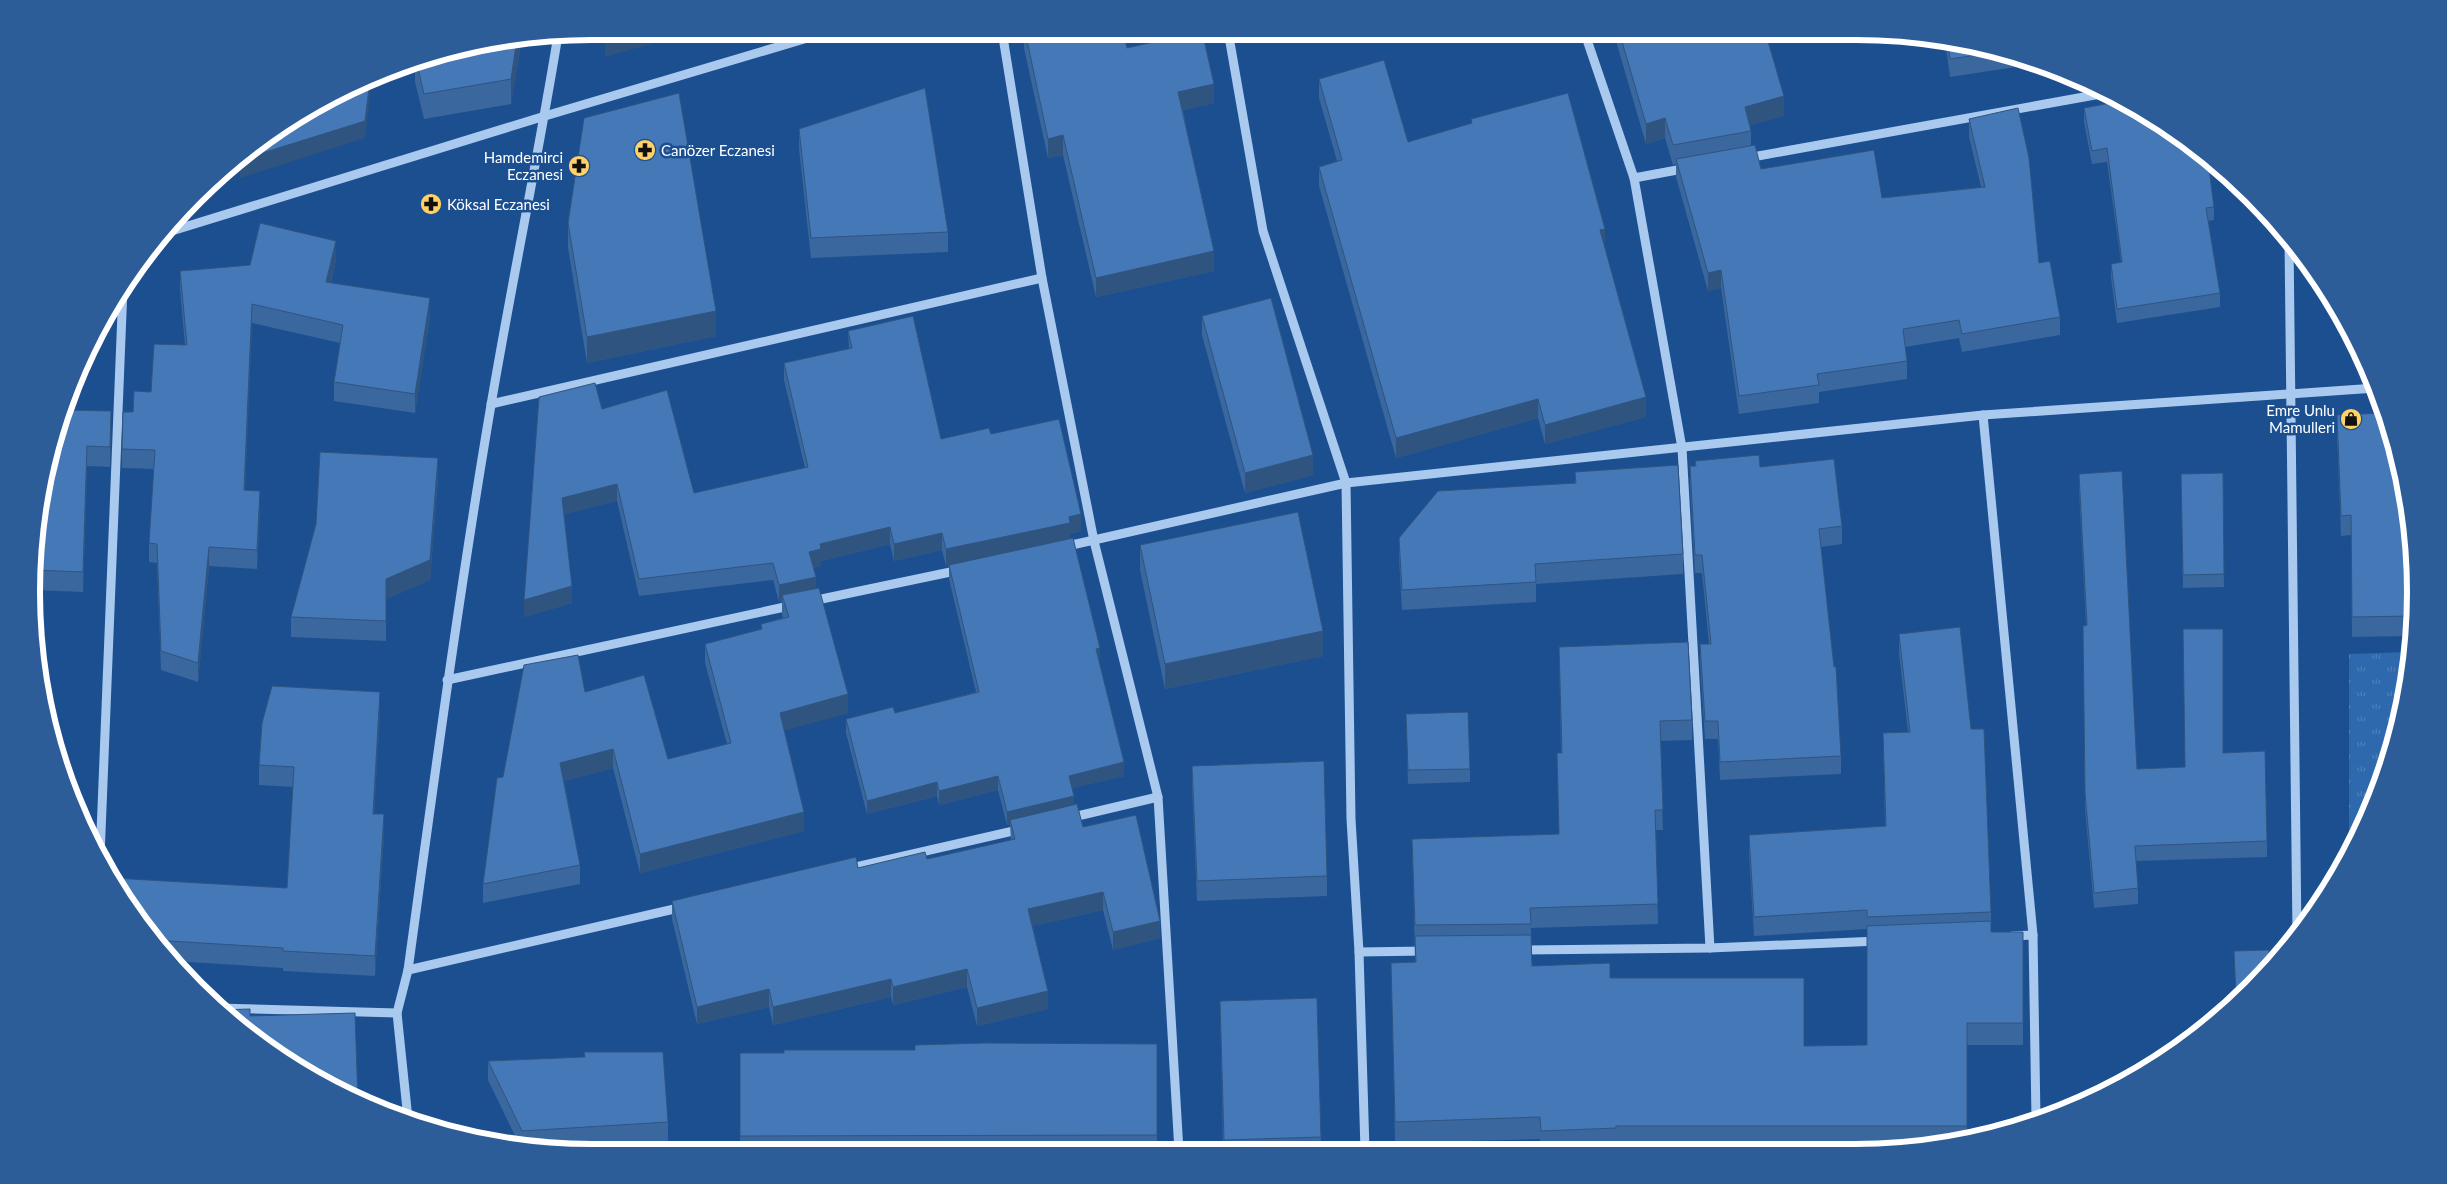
<svg xmlns="http://www.w3.org/2000/svg" width="2447" height="1184" font-family="Lato,sans-serif">
<defs>
<pattern id="park-tufts" width="24" height="20" patternUnits="userSpaceOnUse" patternTransform="scale(1.25)"><rect width="24" height="20" fill="#2e69ad"/><path d="M3 7l-1-3M5 7V3M7 7l1-3M15 17l-1-3M17 17v-4M19 17l1-3" fill="none" stroke="#4d80b9"/></pattern>
</defs>
<rect width="100%" height="100%" fill="#1b4f8f"/>
<path fill="url(#park-tufts)" d="M 2410,652 L 2405,702 L 2373,807 L 2349,847 L 2349,654 Z"/>
<g fill="none" stroke-linecap="round" stroke-linejoin="round">
<g stroke="#a9c9ee" stroke-width="9">
<path d="M 1002,31 L 1042,278 L 1094,541 L 1158,797 L 1179,1151"/>
<path d="M 1228,31 L 1263,231 L 1346,483 L 1351,819 L 1359,952 L 1365,1150"/>
<path d="M 1584,31 L 1634,178 L 1682,448 L 1710,948"/>
<path d="M 1747,158 L 2106,93"/>
<path d="M 1634,178 L 1688,168"/>
<path d="M 162,234 L 545,116 L 831,31"/>
<path d="M 2289,241 L 2297,936"/>
<path d="M 491,404 L 1042,278"/>
<path d="M 1983,415 L 2033,935 L 2012,936"/>
<path d="M 1063,547 L 1346,483 L 1983,415 L 2376,388"/>
<path d="M 812,601 L 960,570"/>
<path d="M 447,680 L 794,605"/>
<path d="M 1069,818 L 1158,797"/>
<path d="M 100,857 L 123,288"/>
<path d="M 847,869 L 1022,829"/>
<path d="M 2033,935 L 2036,1119"/>
<path d="M 1522,950 L 1710,948 L 1879,941"/>
<path d="M 1359,952 L 1426,951"/>
<path d="M 408,970 L 683,907"/>
<path d="M 217,1008 L 397,1013"/>
<path d="M 408,1119 L 397,1013 L 408,970 C 434,781 459,593 491,405 C 512,281 538,158 558,35"/>
</g>
</g>
<g fill="#3a679d">
<path d="M 1024,31 L 1123,31 L 1127,48 L 1214,103 L 1183,110 L 1214,271 L 1096,297 L 1063,155 L 1048,158 L 1024,48 Z"/>
<path d="M 1613,31 L 1765,31 L 1784,116 L 1750,125 L 1751,131 L 1751,145 L 1761,169 L 1882,198 L 1981,187 L 1969,137 L 1969,119 L 2039,263 L 2060,317 L 2060,335 L 1962,352 L 1959,338 L 1905,347 L 1907,361 L 1907,379 L 1819,392 L 1819,403 L 1739,414 L 1721,288 L 1708,291 L 1676,177 L 1676,164 L 1673,165 L 1665,138 L 1646,144 Z"/>
<path d="M 522,38 L 511,104 L 424,119 L 415,82 L 415,60 L 483,42 Z"/>
<path d="M 1945,40 L 1965,42 L 2036,64 L 1950,77 Z"/>
<path d="M 1319,79 L 1408,142 L 1471,124 L 1471,119 L 1605,247 L 1646,417 L 1545,444 L 1538,418 L 1396,458 L 1319,186 L 1319,167 L 1337,161 L 1319,98 Z"/>
<path d="M 2084,108 L 2214,207 L 2214,220 L 2208,221 L 2220,293 L 2220,307 L 2117,323 L 2111,278 L 2111,264 L 2121,262 L 2107,162 L 2092,164 L 2084,122 Z"/>
<path d="M 799,129 L 948,232 L 948,252 L 811,258 L 799,149 Z"/>
<path d="M 568,223 L 716,336 L 587,363 L 568,248 Z"/>
<path d="M 336,260 L 331,282 L 430,317 L 415,413 L 334,401 L 334,382 L 340,343 L 252,323 L 245,490 L 260,510 L 257,569 L 209,566 L 198,682 L 161,670 L 157,563 L 149,562 L 149,543 L 154,469 L 122,468 L 122,449 L 133,412 L 151,392 L 185,345 L 180,290 L 180,271 Z"/>
<path d="M 1202,316 L 1313,475 L 1245,493 L 1202,335 Z"/>
<path d="M 848,331 L 941,439 L 991,434 L 1081,531 L 1070,534 L 1070,539 L 1100,662 L 1099,662 L 1124,776 L 1072,788 L 1074,805 L 1083,827 L 1160,938 L 1113,950 L 1103,910 L 1033,926 L 1048,1009 L 977,1026 L 967,987 L 893,1005 L 891,997 L 773,1025 L 769,1007 L 697,1024 L 672,919 L 672,901 L 858,868 L 927,859 L 1011,840 L 1010,825 L 1007,825 L 998,790 L 939,805 L 937,796 L 867,814 L 846,733 L 846,719 L 895,713 L 976,692 L 949,579 L 949,566 L 946,566 L 942,550 L 894,561 L 890,544 L 821,561 L 821,566 L 813,568 L 816,588 L 848,713 L 784,730 L 804,831 L 640,873 L 613,768 L 564,781 L 580,865 L 580,884 L 483,903 L 483,884 L 503,777 L 585,692 L 668,759 L 727,744 L 705,663 L 705,644 L 761,629 L 761,624 L 783,618 L 782,614 L 782,602 L 779,602 L 773,580 L 639,596 L 617,501 L 564,514 L 572,603 L 524,617 L 602,409 L 694,493 L 805,468 L 784,380 L 784,363 L 849,349 Z"/>
<path d="M 64,410 L 111,431 L 110,467 L 87,466 L 83,592 L 31,590 L 42,482 Z"/>
<path d="M 2337,415 L 2416,592 L 2411,636 L 2352,637 L 2351,535 L 2341,536 L 2337,435 Z"/>
<path d="M 1695,461 L 1760,467 L 1842,526 L 1842,544 L 1821,547 L 1841,756 L 1841,774 L 1720,780 L 1718,739 L 1705,739 L 1700,662 L 1700,644 L 1709,644 L 1702,573 L 1695,573 L 1690,484 L 1690,466 L 1695,466 Z"/>
<path d="M 1575,472 L 1683,554 L 1683,574 L 1536,584 L 1536,602 L 1402,610 L 1399,558 L 1399,538 L 1575,483 Z"/>
<path d="M 2223,473 L 2224,587 L 2183,588 L 2181,474 Z"/>
<path d="M 2079,474 L 2137,769 L 2185,767 L 2223,753 L 2267,841 L 2267,857 L 2136,861 L 2138,888 L 2138,904 L 2094,908 L 2085,809 L 2083,626 L 2086,625 L 2079,490 Z"/>
<path d="M 438,478 L 430,580 L 386,599 L 386,641 L 291,637 L 291,617 Z"/>
<path d="M 1140,545 L 1323,656 L 1165,689 L 1140,570 Z"/>
<path d="M 1899,634 L 1991,912 L 1991,932 L 2023,932 L 2023,1045 L 1967,1045 L 1967,1138 L 1930,1148 L 1616,1148 L 1616,1149 L 1540,1149 L 1540,1139 L 1395,1143 L 1391,963 L 1415,962 L 1412,839 L 1559,835 L 1557,753 L 1561,753 L 1559,647 L 1692,720 L 1692,740 L 1660,741 L 1663,830 L 1656,830 L 1658,924 L 1531,928 L 1532,966 L 1610,978 L 1804,1046 L 1867,1045 L 1867,929 L 1754,936 L 1749,854 L 1749,835 L 1885,826 L 1883,733 L 1908,732 L 1899,653 Z"/>
<path d="M 380,712 L 374,814 L 384,834 L 375,976 L 283,971 L 283,968 L 173,961 L 147,933 L 287,888 L 293,787 L 259,785 L 259,765 Z"/>
<path d="M 1406,714 L 1470,769 L 1470,782 L 1408,784 Z"/>
<path d="M 1192,766 L 1327,876 L 1327,896 L 1197,901 L 1192,786 Z"/>
<path d="M 1220,1001 L 1321,1137 L 1321,1150 L 1223,1150 Z"/>
<path d="M 1157,1044 L 1157,1151 L 740,1152 L 740,1053 L 784,1053 L 784,1050 L 915,1050 Z"/>
<path d="M 584,1052 L 668,1122 L 668,1142 L 554,1149 L 520,1146 L 488,1080 L 488,1061 L 584,1057 Z"/>
</g>
<g fill="#305480">
<path d="M 625,31 L 696,31 L 605,57 L 605,37 Z"/>
<path d="M 522,38 L 511,104 L 511,79 L 517,39 Z"/>
<path d="M 370,80 L 370,97 L 365,138 L 240,178 L 240,160 Z"/>
<path d="M 1214,84 L 1214,103 L 1178,111 L 1178,92 Z"/>
<path d="M 1784,96 L 1784,116 L 1745,127 L 1745,107 Z"/>
<path d="M 1665,118 L 1665,138 L 1646,144 L 1646,124 Z"/>
<path d="M 1063,135 L 1063,155 L 1048,158 L 1048,139 Z"/>
<path d="M 1605,229 L 1605,248 L 1600,230 Z"/>
<path d="M 336,241 L 336,260 L 326,301 L 326,282 Z"/>
<path d="M 1214,251 L 1214,271 L 1096,297 L 1096,278 Z"/>
<path d="M 1721,270 L 1721,288 L 1708,291 L 1708,273 Z"/>
<path d="M 430,298 L 430,317 L 415,413 L 415,394 Z"/>
<path d="M 252,304 L 252,323 L 244,509 L 244,490 Z"/>
<path d="M 716,311 L 716,336 L 587,363 L 587,337 Z"/>
<path d="M 1646,397 L 1646,417 L 1545,444 L 1545,425 Z"/>
<path d="M 1538,399 L 1538,418 L 1396,458 L 1396,438 Z"/>
<path d="M 111,411 L 111,431 L 110,467 L 110,447 Z"/>
<path d="M 87,446 L 87,466 L 83,592 L 83,572 Z"/>
<path d="M 1313,455 L 1313,475 L 1245,493 L 1245,473 Z"/>
<path d="M 438,458 L 438,478 L 430,580 L 386,599 L 386,641 L 386,579 Z"/>
<path d="M 617,484 L 617,501 L 562,515 L 562,498 Z"/>
<path d="M 260,491 L 260,510 L 257,569 L 257,550 Z"/>
<path d="M 1081,514 L 1081,531 L 1070,534 L 1070,540 L 946,566 L 946,549 Z"/>
<path d="M 890,527 L 890,544 L 821,561 L 821,566 L 809,569 L 809,552 L 820,544 Z"/>
<path d="M 942,533 L 942,550 L 894,561 L 894,544 Z"/>
<path d="M 209,547 L 209,566 L 198,682 L 198,663 Z"/>
<path d="M 816,577 L 816,594 L 782,595 L 782,602 L 779,602 L 779,585 Z"/>
<path d="M 572,586 L 572,603 L 524,617 L 524,600 Z"/>
<path d="M 1323,631 L 1323,656 L 1165,689 L 1165,664 Z"/>
<path d="M 1100,648 L 1100,662 L 1096,663 L 1096,649 Z"/>
<path d="M 380,692 L 380,712 L 373,833 L 373,814 Z"/>
<path d="M 848,694 L 848,713 L 780,732 L 780,713 Z"/>
<path d="M 613,749 L 613,768 L 560,782 L 560,763 Z"/>
<path d="M 1124,762 L 1124,776 L 1069,789 L 1069,776 Z"/>
<path d="M 998,776 L 998,790 L 939,805 L 939,791 Z"/>
<path d="M 937,782 L 937,796 L 867,814 L 867,801 Z"/>
<path d="M 1074,796 L 1074,810 L 1010,820 L 1010,825 L 1007,825 L 1007,812 Z"/>
<path d="M 804,812 L 804,831 L 640,873 L 640,854 Z"/>
<path d="M 384,814 L 384,834 L 375,976 L 375,956 Z"/>
<path d="M 1103,892 L 1103,910 L 1028,927 L 1028,909 Z"/>
<path d="M 1160,921 L 1160,938 L 1113,950 L 1113,932 Z"/>
<path d="M 967,969 L 967,987 L 893,1005 L 893,987 Z"/>
<path d="M 891,979 L 891,997 L 773,1025 L 773,1007 Z"/>
<path d="M 769,989 L 769,1007 L 697,1024 L 697,1007 Z"/>
<path d="M 1048,991 L 1048,1009 L 977,1026 L 977,1008 Z"/>
</g>
<g fill="#4478b7" stroke="#305480">
<path d="M 606,31 L 625,31 L 605,37 Z"/>
<path d="M 1025,31 L 1123,31 L 1127,48 L 1202,31 L 1214,84 L 1178,92 L 1214,251 L 1096,278 L 1063,135 L 1048,139 Z"/>
<path d="M 1619,31 L 1765,31 L 1784,96 L 1745,107 L 1751,131 L 1673,145 L 1665,118 L 1646,124 Z"/>
<path d="M 517,39 L 511,79 L 424,94 L 416,60 L 483,42 Z"/>
<path d="M 1947,40 L 1965,42 L 1997,52 L 1950,59 Z"/>
<path d="M 1384,60 L 1408,142 L 1472,123 L 1471,119 L 1568,93 L 1605,229 L 1600,230 L 1646,397 L 1545,425 L 1538,399 L 1396,438 L 1319,167 L 1342,160 L 1319,79 Z"/>
<path d="M 370,80 L 365,121 L 240,160 L 240,157 L 250,147 L 312,106 Z"/>
<path d="M 925,88 L 948,232 L 811,238 L 799,129 Z"/>
<path d="M 679,93 L 716,311 L 587,337 L 568,223 L 584,118 Z"/>
<path d="M 2121,101 L 2167,126 L 2208,160 L 2214,207 L 2206,208 L 2220,293 L 2117,309 L 2111,264 L 2122,262 L 2107,148 L 2092,151 L 2084,108 Z"/>
<path d="M 2018,108 L 2029,158 L 2039,263 L 2050,261 L 2060,317 L 1962,334 L 1959,320 L 1903,329 L 1907,361 L 1817,374 L 1819,385 L 1739,396 L 1721,270 L 1708,273 L 1676,159 L 1755,145 L 1761,169 L 1874,150 L 1882,198 L 1985,187 L 1969,119 Z"/>
<path d="M 260,223 L 336,241 L 326,282 L 430,298 L 415,394 L 334,382 L 343,325 L 252,304 L 244,490 L 260,491 L 257,550 L 209,547 L 198,663 L 161,651 L 157,544 L 149,543 L 155,450 L 122,449 L 123,412 L 133,412 L 134,391 L 151,392 L 154,344 L 187,345 L 180,271 L 250,265 Z"/>
<path d="M 1271,298 L 1313,455 L 1245,473 L 1202,316 Z"/>
<path d="M 913,316 L 941,439 L 989,428 L 991,434 L 1059,419 L 1081,514 L 1069,517 L 1070,523 L 946,549 L 942,533 L 894,544 L 890,527 L 820,544 L 821,549 L 809,552 L 816,577 L 779,585 L 773,563 L 639,579 L 617,484 L 562,498 L 572,586 L 524,600 L 539,397 L 595,383 L 602,409 L 667,390 L 694,493 L 808,467 L 784,363 L 852,348 L 848,331 Z"/>
<path d="M 64,410 L 111,411 L 110,447 L 87,446 L 83,572 L 33,570 L 42,482 Z"/>
<path d="M 2384,413 L 2405,483 L 2416,592 L 2413,616 L 2352,617 L 2351,515 L 2341,516 L 2337,415 Z"/>
<path d="M 320,452 L 438,458 L 430,560 L 386,579 L 386,621 L 291,617 L 316,524 Z"/>
<path d="M 1759,455 L 1760,467 L 1834,459 L 1842,526 L 1819,529 L 1834,667 L 1836,667 L 1841,756 L 1720,762 L 1718,721 L 1705,721 L 1700,644 L 1711,644 L 1702,555 L 1695,555 L 1690,466 L 1696,466 L 1695,461 Z"/>
<path d="M 1678,465 L 1683,554 L 1535,564 L 1536,582 L 1402,590 L 1399,538 L 1438,491 L 1576,483 L 1575,472 Z"/>
<path d="M 2122,471 L 2137,769 L 2185,767 L 2183,629 L 2223,629 L 2223,753 L 2265,751 L 2267,841 L 2135,846 L 2138,888 L 2094,893 L 2085,793 L 2083,626 L 2087,625 L 2079,474 Z"/>
<path d="M 2223,473 L 2224,574 L 2183,575 L 2181,474 Z"/>
<path d="M 1298,512 L 1323,631 L 1165,664 L 1140,545 Z"/>
<path d="M 1073,538 L 1100,648 L 1096,649 L 1124,762 L 1069,776 L 1074,796 L 1007,812 L 998,776 L 939,791 L 937,782 L 867,801 L 846,719 L 893,707 L 895,713 L 979,692 L 949,565 Z"/>
<path d="M 819,588 L 848,694 L 780,713 L 804,812 L 640,854 L 613,749 L 560,763 L 580,865 L 483,884 L 497,778 L 503,777 L 524,665 L 578,655 L 585,692 L 644,675 L 668,759 L 731,743 L 705,644 L 762,629 L 761,624 L 789,617 L 782,595 Z"/>
<path d="M 1960,627 L 1971,729 L 1984,729 L 1991,912 L 1867,917 L 1867,910 L 1754,917 L 1749,835 L 1886,826 L 1883,733 L 1910,732 L 1899,634 Z"/>
<path d="M 1688,642 L 1692,720 L 1660,721 L 1663,810 L 1655,810 L 1658,904 L 1530,908 L 1531,924 L 1415,925 L 1412,839 L 1559,834 L 1557,753 L 1562,753 L 1559,647 Z"/>
<path d="M 272,686 L 380,692 L 373,814 L 384,814 L 375,956 L 283,951 L 283,948 L 153,940 L 147,933 L 113,878 L 287,888 L 294,767 L 259,765 L 262,723 Z"/>
<path d="M 1468,712 L 1470,769 L 1408,770 L 1406,714 Z"/>
<path d="M 1324,761 L 1327,876 L 1197,881 L 1192,766 Z"/>
<path d="M 1077,804 L 1083,827 L 1136,815 L 1160,921 L 1113,932 L 1103,892 L 1028,909 L 1048,991 L 977,1008 L 967,969 L 893,987 L 891,979 L 773,1007 L 769,989 L 697,1007 L 672,901 L 856,857 L 858,868 L 925,852 L 927,859 L 1015,839 L 1010,820 Z"/>
<path d="M 1991,921 L 1991,932 L 2023,932 L 2023,1023 L 1967,1023 L 1967,1126 L 1616,1126 L 1616,1128 L 1541,1131 L 1540,1117 L 1395,1122 L 1391,963 L 1416,962 L 1415,936 L 1531,935 L 1532,966 L 1610,963 L 1610,978 L 1804,978 L 1804,1046 L 1867,1045 L 1867,926 Z"/>
<path d="M 2269,950 L 2269,964 L 2236,997 L 2234,951 Z"/>
<path d="M 1317,998 L 1321,1137 L 1224,1140 L 1220,1001 Z"/>
<path d="M 250,1009 L 250,1016 L 355,1013 L 358,1100 L 281,1058 L 222,1013 L 219,1010 Z"/>
<path d="M 986,1043 L 1157,1044 L 1157,1135 L 740,1136 L 740,1053 L 784,1053 L 784,1050 L 915,1050 L 915,1045 Z"/>
<path d="M 584,1052 L 663,1052 L 668,1122 L 522,1131 L 488,1061 L 585,1057 Z"/>
</g>
<defs>
<g id="pharmacy-disc" transform="scale(1.125)"><circle r="9.5" fill="#ffd166" stroke="#1b4f8f"/><path d="M-2-6h4v4h4v4h-4v4h-4v-4h-4v-4h4Z" fill="#111"/></g>
<g id="shop-disc" transform="scale(1.125)"><circle r="9.5" fill="#ffd166" stroke="#1b4f8f"/><path d="M-5-2.5h2.3a2.7 3.5 0 0 1 5.4 0H5L5.5 6h-11ZM-1.5-2.5h3a1.5 2.3 0 0 0-3 0Z" fill="#111"/></g>
</defs>
<g fill-rule="evenodd">
<use href="#pharmacy-disc" x="645" y="150"/>
<use href="#pharmacy-disc" x="579" y="166"/>
<use href="#pharmacy-disc" x="431" y="204"/>
<use href="#shop-disc" x="2351" y="419"/>
</g>
<g text-anchor="middle" dominant-baseline="central" stroke-width="5" stroke-linejoin="round" paint-order="stroke">
<g font-size="15" fill="#fff" stroke="#1b4f8f" text-anchor="start">
<text x="661" y="150">Canözer Eczanesi</text>
<text x="563" y="157" text-anchor="end">Hamdemirci<tspan x="563" dy="17">Eczanesi</tspan></text>
<text x="447" y="204">Köksal Eczanesi</text>
<text x="2335" y="410" text-anchor="end">Emre Unlu<tspan x="2335" dy="17">Mamulleri</tspan></text>
</g>
</g>
<path d="M0 0H2447V1184H0ZM592 40H1855A552 552 0 0 1 2407 592V592A552 552 0 0 1 1855 1144H592A552 552 0 0 1 40 592V592A552 552 0 0 1 592 40Z" fill="#2d5d98" fill-rule="evenodd"/>
<path fill="none" stroke="#fff" stroke-width="6" d="M592 40H1855A552 552 0 0 1 2407 592V592A552 552 0 0 1 1855 1144H592A552 552 0 0 1 40 592V592A552 552 0 0 1 592 40Z"/>
</svg>
